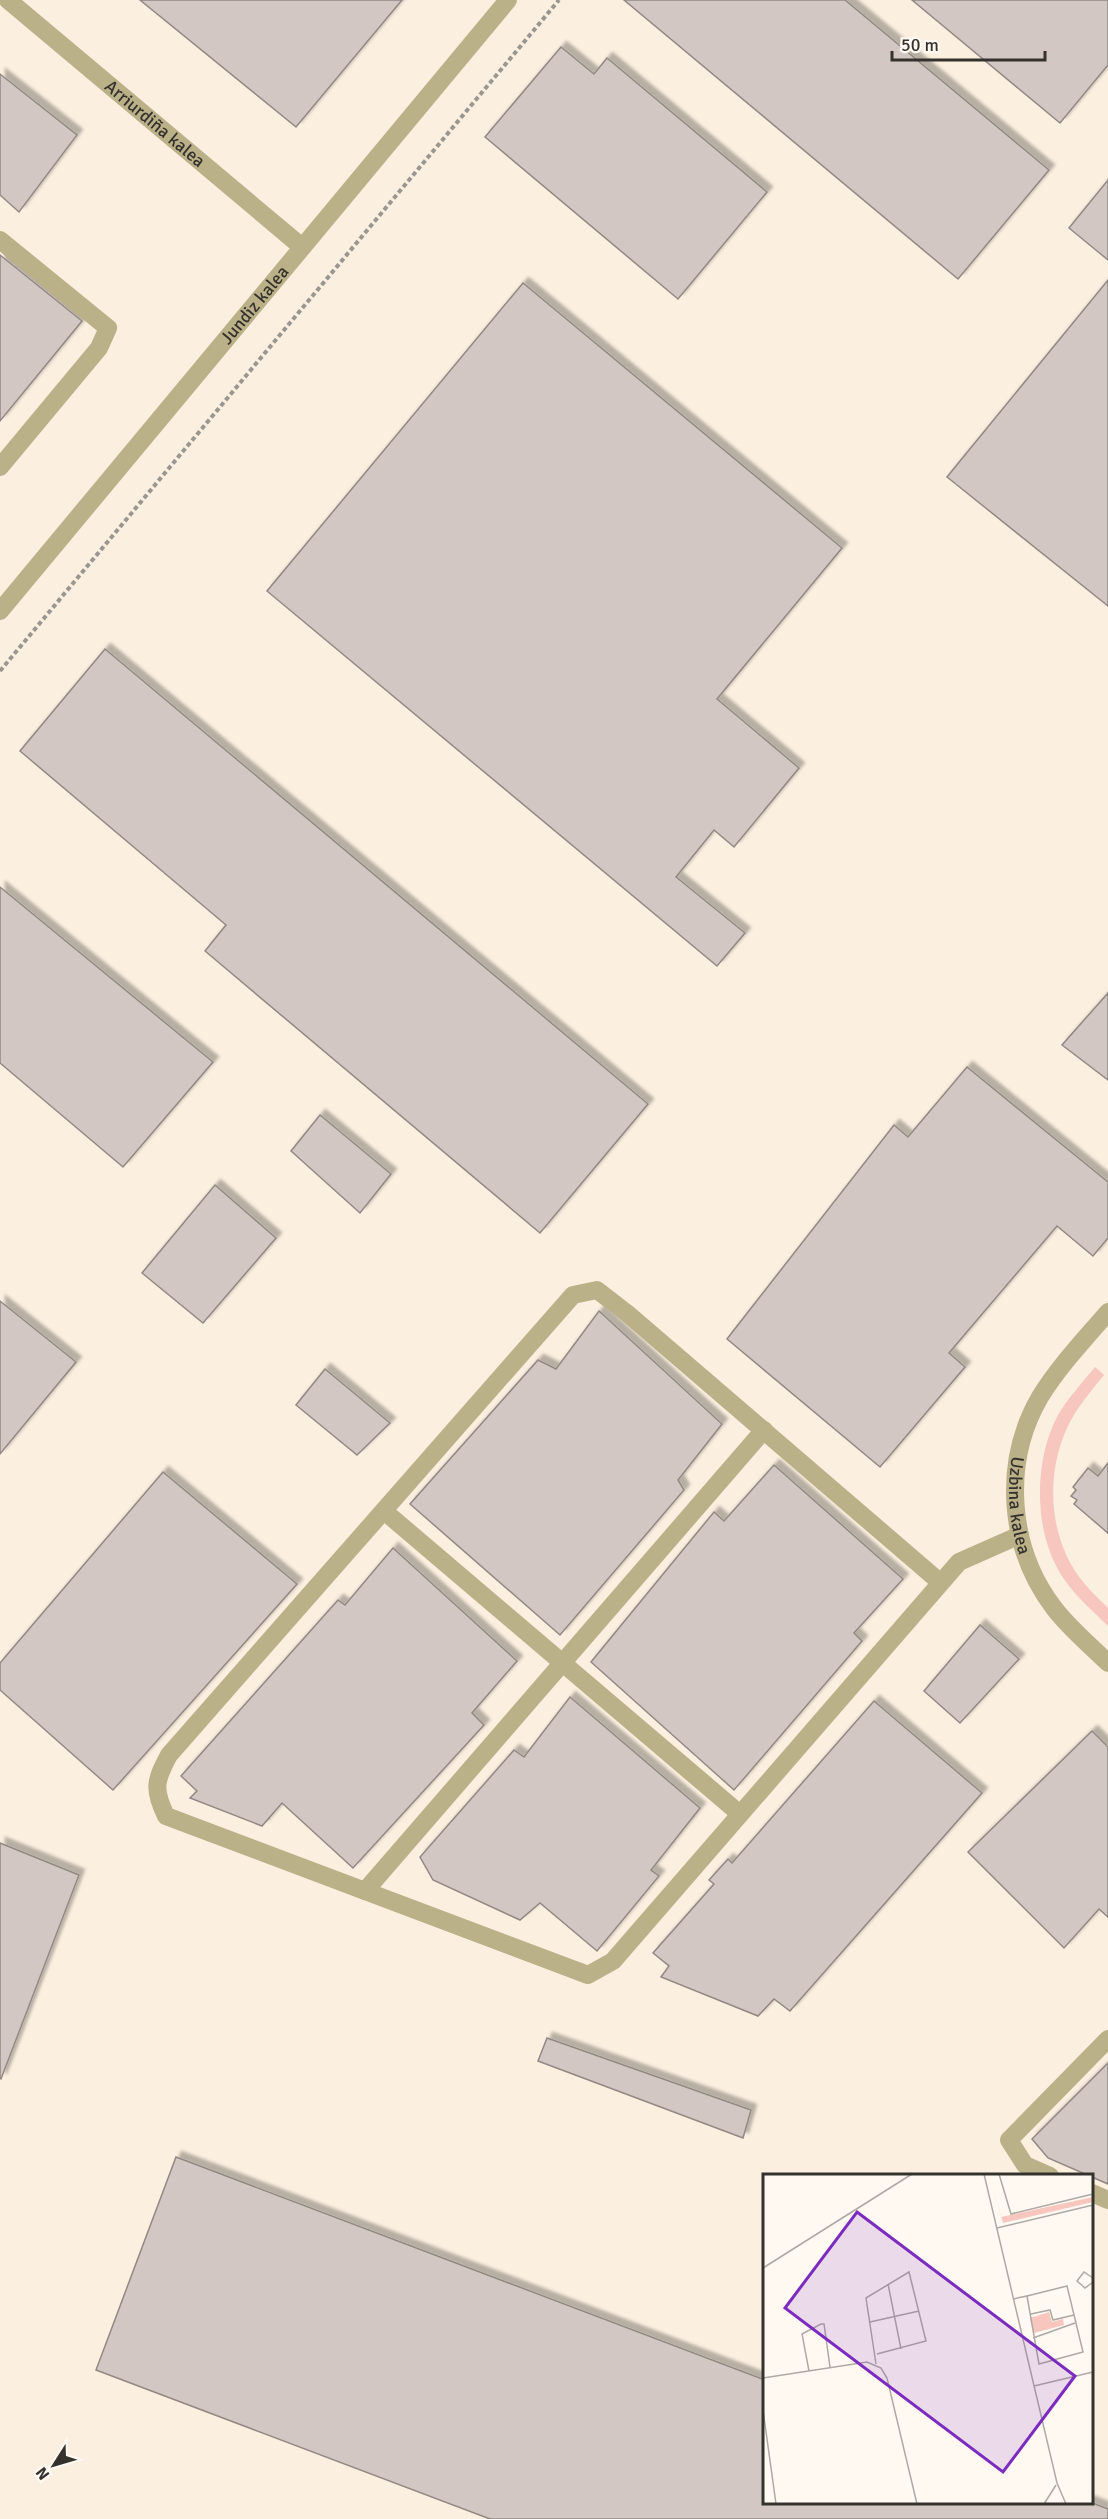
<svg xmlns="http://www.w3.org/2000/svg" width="1108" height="2519" font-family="Signika,sans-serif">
<defs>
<filter id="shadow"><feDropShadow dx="5.5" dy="-5.5" stdDeviation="1.5" flood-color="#0004"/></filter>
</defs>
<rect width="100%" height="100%" fill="#fff9f2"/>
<path fill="#fbefdf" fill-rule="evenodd" d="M 0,0 L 1108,0 L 1108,2519 L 0,2519 ZM 764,2176 L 1092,2176 L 1092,2502 L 764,2502 Z"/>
<path fill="#f7c6bf" d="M 1095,1367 L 1104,1375 C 1092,1390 1080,1404 1071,1420 C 1045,1468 1047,1534 1080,1578 C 1088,1589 1099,1599 1108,1608 L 1108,1626 C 1093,1611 1076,1597 1064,1579 C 1033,1535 1033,1461 1058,1415 C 1068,1398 1082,1383 1095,1367 Z"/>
<g fill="#d2c7c2" stroke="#938984" stroke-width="1.5" filter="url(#shadow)">
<path d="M 140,0 L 402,0 L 296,127 Z"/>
<path d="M 624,0 L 845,0 L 1049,170 L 958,279 Z"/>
<path d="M 912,0 L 1108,0 L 1108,65 L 1060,123 Z"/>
<path d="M 561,47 L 594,74 L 607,58 L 767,192 L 678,299 L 485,137 Z"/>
<path d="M 0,74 L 77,135 L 19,212 L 0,195 Z"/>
<path d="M 1108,180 L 1108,260 L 1069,228 Z"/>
<path d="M 0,255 L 82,321 L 0,421 Z"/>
<path d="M 1108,280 L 1108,606 L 947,477 Z"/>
<path d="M 523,283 L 842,548 L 717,699 L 799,768 L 734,847 L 714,830 L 676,877 L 745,933 L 717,966 L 267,591 Z"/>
<path d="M 105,649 L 648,1104 L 540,1233 L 205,951 L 226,925 L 20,751 Z"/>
<path d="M 0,887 L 213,1062 L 123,1167 L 0,1063 Z"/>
<path d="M 1108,993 L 1108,1080 L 1062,1045 Z"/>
<path d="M 967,1067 L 1108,1182 L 1108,1238 L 1093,1256 L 1057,1226 L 949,1353 L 965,1367 L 880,1467 L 727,1339 L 894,1125 L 908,1137 Z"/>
<path d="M 320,1115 L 391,1174 L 360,1213 L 291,1151 Z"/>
<path d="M 215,1185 L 276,1238 L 203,1323 L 142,1273 Z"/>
<path d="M 0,1301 L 76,1362 L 0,1454 Z"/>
<path d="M 599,1311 L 722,1424 L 678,1480 L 684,1490 L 560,1635 L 410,1504 L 538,1360 L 556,1369 Z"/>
<path d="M 325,1369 L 390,1423 L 357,1455 L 296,1405 Z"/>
<path d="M 1108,1463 L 1108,1533 L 1074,1504 L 1077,1500 L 1071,1496 L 1076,1490 L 1073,1487 L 1088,1468 L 1098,1476 Z"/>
<path d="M 774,1465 L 903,1579 L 854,1633 L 862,1641 L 734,1790 L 591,1662 L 714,1512 L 724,1521 Z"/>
<path d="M 163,1472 L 297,1584 L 113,1790 L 0,1690 L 0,1663 Z"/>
<path d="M 393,1548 L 517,1661 L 472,1713 L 484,1725 L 353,1868 L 282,1803 L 262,1826 L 190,1798 L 197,1791 L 181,1776 L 338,1600 L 345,1605 Z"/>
<path d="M 980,1625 L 1019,1659 L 960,1723 L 924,1691 Z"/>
<path d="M 570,1697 L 700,1808 L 651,1870 L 659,1876 L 597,1951 L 540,1903 L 520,1920 L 433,1880 L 420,1857 L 514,1750 L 524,1757 Z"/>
<path d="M 874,1701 L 982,1793 L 790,2011 L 774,1999 L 758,2016 L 661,1977 L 669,1966 L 653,1953 L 714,1884 L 709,1880 L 728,1859 L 732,1863 Z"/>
<path d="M 1092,1731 L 1108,1747 L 1108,1917 L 1099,1909 L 1064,1948 L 968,1852 Z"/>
<path d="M 0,1843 L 79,1875 L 1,2079 L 0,2078 Z"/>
<path d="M 547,2038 L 751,2110 L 743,2138 L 538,2061 Z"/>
<path d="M 1108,2063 L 1108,2184 L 1048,2158 L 1032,2139 Z"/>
<path d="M 176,2157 L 765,2380 L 765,2502 L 1090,2502 L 1108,2509 L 1108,2519 L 490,2519 L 96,2370 Z"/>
</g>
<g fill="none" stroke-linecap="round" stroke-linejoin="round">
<path stroke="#9a9690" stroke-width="4" stroke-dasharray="4.5 3" stroke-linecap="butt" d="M 0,671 L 559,0"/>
<g stroke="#bbb188" stroke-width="18">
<path id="s1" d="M 8,0 L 302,247"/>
<path d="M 0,240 L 108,328 L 99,348 L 0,467"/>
<path id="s2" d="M 0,611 L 508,0"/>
<path id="s3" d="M 1108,1312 C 1085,1339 1059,1366 1040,1397 C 1002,1462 1008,1548 1054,1608 C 1069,1628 1090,1645 1108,1663"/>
<path d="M 384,1511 L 740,1814"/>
<path d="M 941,1583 L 628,1314 L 597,1290 L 573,1295 L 169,1755 C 155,1781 153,1789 166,1816 L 588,1975 L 613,1961 L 959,1562 L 1020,1535"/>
<path d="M 365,1891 L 764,1430"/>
<path d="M 1050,2176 L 1025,2165 L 1009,2140 L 1108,2039"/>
<path d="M 1092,2193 L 1108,2200"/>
</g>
</g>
<g text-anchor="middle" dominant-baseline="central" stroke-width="6" stroke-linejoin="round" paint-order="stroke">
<g font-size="18" fill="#35322e" stroke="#fff9f2">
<text stroke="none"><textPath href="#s1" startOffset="192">Arriurdiña kalea</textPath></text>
<text stroke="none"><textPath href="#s2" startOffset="398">Jundiz kalea</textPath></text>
<text stroke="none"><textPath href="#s3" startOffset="222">Uzbina kalea</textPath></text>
</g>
</g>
<g transform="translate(763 2174)">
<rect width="330" height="330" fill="#fff9f2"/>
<path d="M 225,0 L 238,43 L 330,23 L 330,28 L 240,49 ZM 286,138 L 289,148 L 300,145 L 301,151 L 271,159 L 267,144 Z" fill="#f7c6bf"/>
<path fill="none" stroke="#aea9a4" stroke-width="1.5" d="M 221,0 L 294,309 L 303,330M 236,0 L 248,40 L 330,20M 234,54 L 330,31M 0,94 L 149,0M 330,104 L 321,98 L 314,107 L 322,114 L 330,108M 125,110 L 138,175M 250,125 L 264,122 L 276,190 L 320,178 L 304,112 L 264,122M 268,140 L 287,136 L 290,146 L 311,141M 107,148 L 156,137M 270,164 L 312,149M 113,190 L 103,124 L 146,98 L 163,167 L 114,180M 46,197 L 39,160 L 58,150 L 61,150 L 67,193M 0,204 L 104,188 L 118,194 L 124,204 L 154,330M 271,212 L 330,198M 0,236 L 13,330M 281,330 L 293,311"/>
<path fill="#7b2cbf" fill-opacity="0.15" stroke="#7b2cbf" stroke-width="3" d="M 94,38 L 312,202 L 240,298 L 22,134 Z"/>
<rect width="330" height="330" fill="none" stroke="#35322e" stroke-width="3"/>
</g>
<g transform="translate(54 2465) rotate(233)" stroke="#fff9f2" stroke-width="4.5" paint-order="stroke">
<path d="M0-4.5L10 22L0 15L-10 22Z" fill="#35322e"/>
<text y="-9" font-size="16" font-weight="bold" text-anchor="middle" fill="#35322e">N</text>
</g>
<path d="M892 51v9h153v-9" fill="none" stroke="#35322e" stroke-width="3"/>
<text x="901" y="51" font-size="18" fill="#35322e" stroke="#fff9f2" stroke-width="4.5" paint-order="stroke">50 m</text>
</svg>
